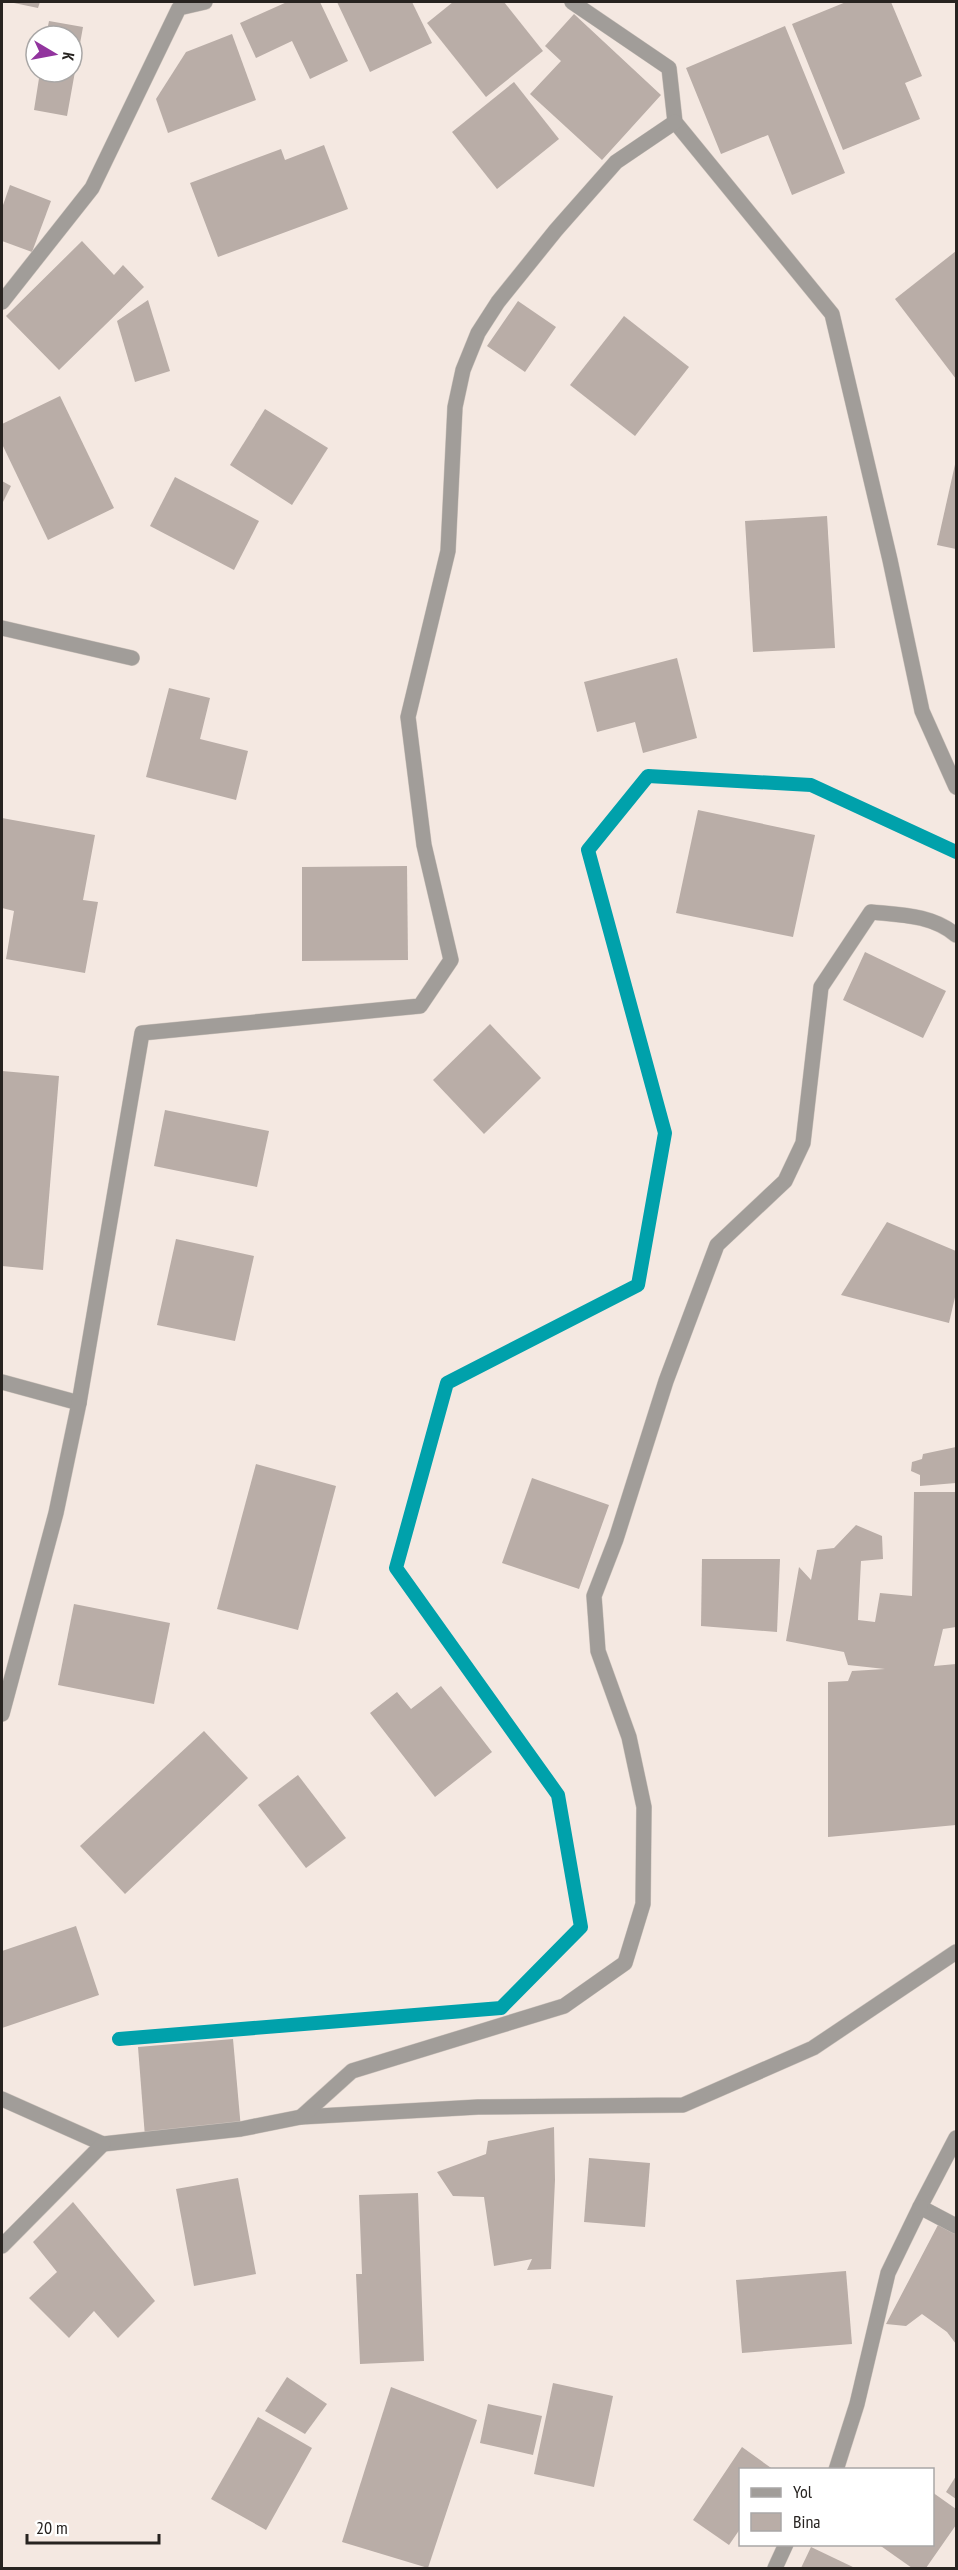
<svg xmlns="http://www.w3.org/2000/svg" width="958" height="2570" font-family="'PT Sans Narrow',sans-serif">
<rect width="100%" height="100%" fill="#f4e8e1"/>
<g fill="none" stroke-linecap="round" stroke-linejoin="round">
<path stroke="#00a1ab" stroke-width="14" d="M 119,2039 L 501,2008 L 581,1927 L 558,1795 L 396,1568 L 447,1383 L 638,1285 L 665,1133 L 588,850 L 648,776 L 811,785 L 956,852"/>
</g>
<g fill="#b9ada7">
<path d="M 9,2 L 40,2 L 38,8 Z"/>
<path d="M 287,2 L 320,2 L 348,61 L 310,79 L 292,41 L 256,58 L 240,23 Z"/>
<path d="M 337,2 L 412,2 L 432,43 L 370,72 Z"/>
<path d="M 453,2 L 504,2 L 543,51 L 486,97 L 427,23 Z"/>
<path d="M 846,2 L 891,2 L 922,76 L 905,83 L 920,119 L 843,150 L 792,24 Z"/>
<path d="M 574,14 L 661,95 L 602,160 L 530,94 L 561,61 L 545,46 Z"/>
<path d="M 49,21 L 83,27 L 67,116 L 34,110 L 40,72 L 72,72 L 72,36 L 46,36 Z"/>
<path d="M 785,26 L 845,173 L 792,195 L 768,135 L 721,154 L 686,68 Z"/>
<path d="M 232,34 L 256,100 L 168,133 L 156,99 L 186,52 Z"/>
<path d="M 514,82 L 559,139 L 497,189 L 452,132 Z"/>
<path d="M 324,145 L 348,209 L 218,257 L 190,183 L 281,149 L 285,160 Z"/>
<path d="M 10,185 L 51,201 L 32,252 L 2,241 L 2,208 Z"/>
<path d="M 82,241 L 114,275 L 123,265 L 144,287 L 59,370 L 6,316 Z"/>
<path d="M 956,251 L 956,379 L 895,299 Z"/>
<path d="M 148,300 L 170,371 L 135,382 L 117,321 Z"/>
<path d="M 518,301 L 556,327 L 525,372 L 487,346 Z"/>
<path d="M 624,316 L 689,367 L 635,436 L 570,385 Z"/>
<path d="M 60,396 L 114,508 L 48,540 L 2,444 L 2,424 Z"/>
<path d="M 265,409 L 328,448 L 292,505 L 230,465 Z"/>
<path d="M 956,460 L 956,549 L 937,545 Z"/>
<path d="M 175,477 L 259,521 L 234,570 L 150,526 Z"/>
<path d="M 2,481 L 11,486 L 2,504 Z"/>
<path d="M 827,516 L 835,648 L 753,652 L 745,521 Z"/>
<path d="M 677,658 L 697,738 L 643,753 L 635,722 L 597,732 L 584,682 Z"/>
<path d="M 169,688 L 210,698 L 200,739 L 248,751 L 236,800 L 146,777 Z"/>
<path d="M 698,810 L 815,835 L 793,937 L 676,913 Z"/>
<path d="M 2,818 L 95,835 L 83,900 L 98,902 L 85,973 L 6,959 L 14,911 L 2,908 Z"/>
<path d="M 407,866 L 408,960 L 302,961 L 302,867 Z"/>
<path d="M 865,952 L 946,991 L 923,1038 L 843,1000 Z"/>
<path d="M 490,1024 L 541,1078 L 484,1134 L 433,1080 Z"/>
<path d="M 2,1071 L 59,1076 L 43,1270 L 2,1266 Z"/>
<path d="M 165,1110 L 269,1131 L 257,1187 L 154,1166 Z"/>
<path d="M 887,1222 L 956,1251 L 956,1293 L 949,1323 L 841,1295 Z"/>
<path d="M 176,1239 L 254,1256 L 235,1341 L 157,1325 Z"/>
<path d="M 956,1447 L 956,1483 L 920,1486 L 920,1475 L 911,1471 L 912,1462 L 922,1459 L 923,1454 Z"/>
<path d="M 256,1464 L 336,1486 L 298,1630 L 217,1609 Z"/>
<path d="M 532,1478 L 609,1505 L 579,1589 L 502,1563 Z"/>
<path d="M 914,1492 L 956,1492 L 956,1627 L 943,1629 L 934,1666 L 956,1664 L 956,1825 L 828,1837 L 828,1682 L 848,1681 L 852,1671 L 885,1669 L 848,1665 L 844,1652 L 786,1641 L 799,1567 L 811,1580 L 817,1550 L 834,1548 L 856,1525 L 882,1536 L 883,1559 L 861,1561 L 858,1620 L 875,1622 L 880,1593 L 912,1596 Z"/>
<path d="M 702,1559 L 780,1559 L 777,1632 L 701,1626 Z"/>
<path d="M 74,1604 L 170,1623 L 154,1704 L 58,1685 Z"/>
<path d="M 441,1686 L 492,1752 L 435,1797 L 370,1713 L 397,1692 L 411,1709 Z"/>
<path d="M 204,1731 L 248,1778 L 125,1894 L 80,1846 Z"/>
<path d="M 298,1775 L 346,1838 L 306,1868 L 258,1805 Z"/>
<path d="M 76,1926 L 99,1995 L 2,2028 L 2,1951 Z"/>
<path d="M 233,2039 L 241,2129 L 145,2137 L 138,2047 Z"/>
<path d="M 554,2127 L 555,2180 L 551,2269 L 527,2270 L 532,2259 L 494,2266 L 484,2197 L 453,2196 L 437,2172 L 486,2154 L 488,2141 Z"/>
<path d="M 589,2158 L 650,2163 L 645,2227 L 584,2222 Z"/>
<path d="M 238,2178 L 256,2274 L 194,2286 L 176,2189 Z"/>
<path d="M 418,2193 L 424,2361 L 360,2364 L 356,2274 L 362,2274 L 359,2195 Z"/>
<path d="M 73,2202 L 155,2301 L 118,2338 L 94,2311 L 69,2338 L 29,2298 L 57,2272 L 33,2242 Z"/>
<path d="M 939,2223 L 956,2233 L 956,2344 L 947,2332 L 922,2314 L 906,2326 L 886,2324 Z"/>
<path d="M 846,2271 L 852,2344 L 742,2353 L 736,2280 Z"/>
<path d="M 287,2377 L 327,2404 L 305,2434 L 265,2411 Z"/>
<path d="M 553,2383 L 613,2396 L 594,2487 L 534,2474 Z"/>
<path d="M 391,2387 L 477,2420 L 428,2568 L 342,2542 Z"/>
<path d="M 488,2404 L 542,2416 L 533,2455 L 480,2443 Z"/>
<path d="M 258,2417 L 312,2448 L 266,2530 L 211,2499 Z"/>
<path d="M 742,2447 L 774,2470 L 740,2470 L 740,2529 L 729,2545 L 693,2520 Z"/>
<path d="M 956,2476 L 956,2499 L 946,2492 Z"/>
<path d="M 932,2492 L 956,2509 L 956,2525 L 926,2568 L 912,2568 L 878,2544 L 932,2544 Z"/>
<path d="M 811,2547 L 855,2568 L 801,2568 Z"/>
</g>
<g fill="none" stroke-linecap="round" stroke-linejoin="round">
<g stroke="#cfc5be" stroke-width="16">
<g id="minor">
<path d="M 572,2 L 669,68 L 675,122 L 832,314 L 890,560 L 922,711 L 956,787"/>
<path d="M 2,302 L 92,188 L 179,8 L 205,2"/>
<path d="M 2,628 L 132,658"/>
<path d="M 2,1382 L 79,1403"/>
<path d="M 2,1714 L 56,1513 L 79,1403 L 142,1033 L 420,1006 L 451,960 L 424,845 L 408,717 L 448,551 L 455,407 L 463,370 L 478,333 L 498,302 L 556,230 L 616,162 L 675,122"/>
<path d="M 2,2099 L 103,2144 L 241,2129 L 301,2117 L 478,2107 L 683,2105 L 813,2048 L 956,1952"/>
<path d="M 301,2117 L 352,2071 L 564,2006 L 625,1963 L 643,1904 L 644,1807 L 629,1737 L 598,1651 L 594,1596 L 616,1539 L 666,1381 L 717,1245 L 785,1181 L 803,1143 L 821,987 L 871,912 C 902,915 932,915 956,935"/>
<path d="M 956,2138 L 920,2207 L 956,2226"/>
<path d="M 2,2246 L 103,2144"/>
<path d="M 836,2470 L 857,2404 L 888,2273 L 920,2207"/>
<path d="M 775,2568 L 786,2544"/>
</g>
</g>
<use href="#minor" stroke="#a19d99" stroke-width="15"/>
</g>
<rect width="958" height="2570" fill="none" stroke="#272320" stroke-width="6"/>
<rect x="739" y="2468" width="195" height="78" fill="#ffffff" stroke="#a9a7a6" stroke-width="1.5"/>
<rect x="751" y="2488" width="30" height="9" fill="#a19d99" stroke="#a9a7a6" stroke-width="1.5"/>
<text x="793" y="2498" font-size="18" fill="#272320">Yol</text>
<rect x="751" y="2513" width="30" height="18" fill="#b9ada7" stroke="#a9a7a6" stroke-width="1.5"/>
<text x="793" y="2528" font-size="18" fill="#272320">Bina</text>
<g transform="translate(54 54) rotate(100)"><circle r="28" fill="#ffffff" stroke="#a9a7a6" stroke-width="1.5"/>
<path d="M0-4.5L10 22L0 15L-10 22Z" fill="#92349e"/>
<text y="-9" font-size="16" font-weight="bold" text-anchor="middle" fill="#272320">K</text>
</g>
<path d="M27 2534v9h132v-9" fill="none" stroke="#272320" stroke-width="3"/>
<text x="36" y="2534" font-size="18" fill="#272320" stroke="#ffffff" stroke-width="4.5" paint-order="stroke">20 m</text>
</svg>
